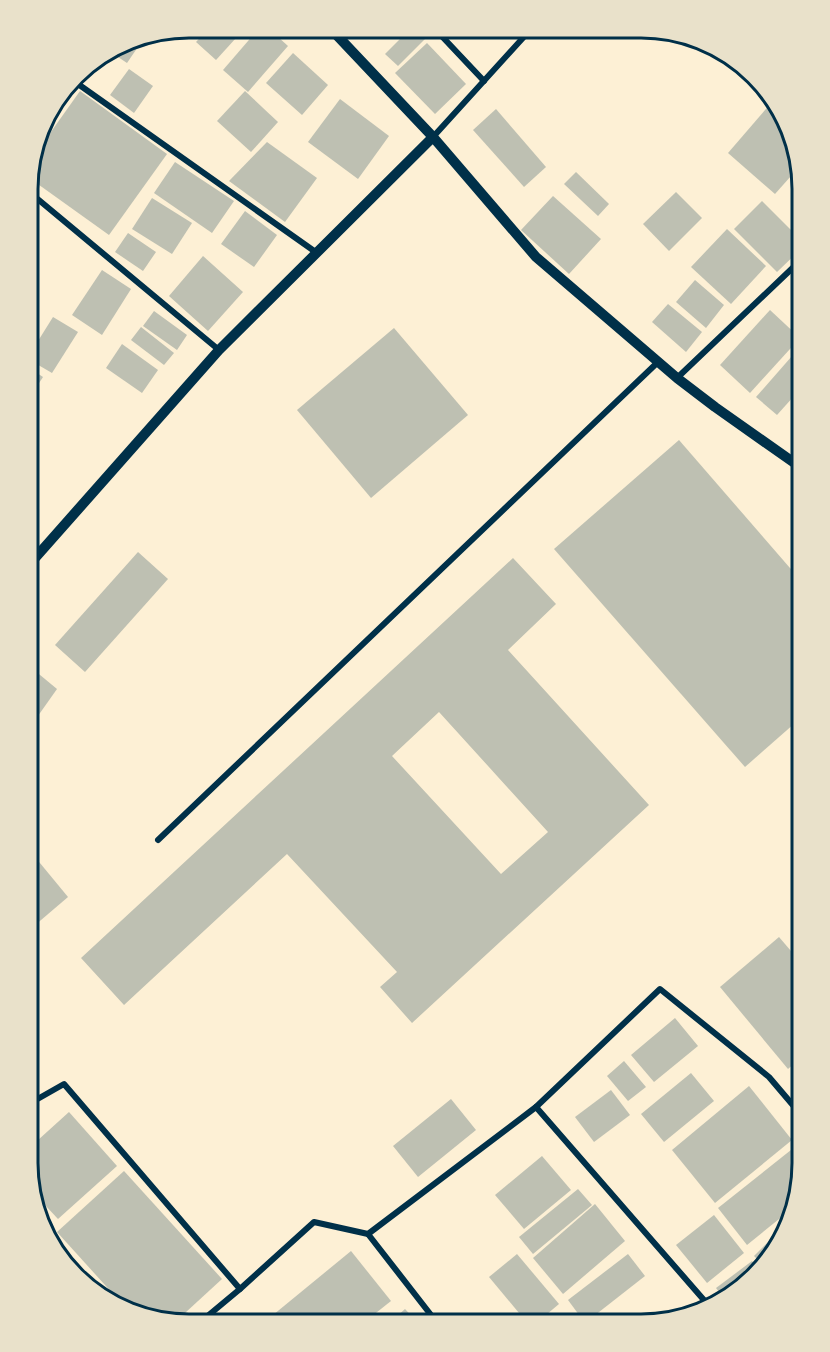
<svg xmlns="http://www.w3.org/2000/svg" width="830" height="1352" font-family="Manrope,sans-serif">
<rect width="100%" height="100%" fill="#fdf0d5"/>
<g fill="#bec0b2" fill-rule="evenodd">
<path d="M 210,27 L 246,27 L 216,60 L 196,42 Z"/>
<path d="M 260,27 L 267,27 L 288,46 L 248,92 L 223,70 Z"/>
<path d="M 411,28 L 428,29 L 432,32 L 398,66 L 385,54 Z"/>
<path d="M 141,36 L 144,38 L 127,63 L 109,51 L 127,39 Z"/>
<path d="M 427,43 L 466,84 L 435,114 L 395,73 Z"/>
<path d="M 293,53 L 328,85 L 302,115 L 266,83 Z"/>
<path d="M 129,69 L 153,86 L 134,113 L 110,95 Z"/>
<path d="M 80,91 L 167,154 L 109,235 L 28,177 L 28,168 L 31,160 Z"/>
<path d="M 245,91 L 278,122 L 251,152 L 217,121 Z"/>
<path d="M 340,99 L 389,136 L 358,179 L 308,142 Z"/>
<path d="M 771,103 L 778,109 L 791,127 L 799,167 L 775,194 L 728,153 Z"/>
<path d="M 496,109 L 546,167 L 524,187 L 473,130 Z"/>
<path d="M 267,142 L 317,178 L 285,222 L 229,181 Z"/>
<path d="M 175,162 L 234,201 L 212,233 L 154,193 Z"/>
<path d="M 576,172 L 609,204 L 598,216 L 564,184 Z"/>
<path d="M 676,192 L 702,218 L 669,251 L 643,224 Z"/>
<path d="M 553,196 L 601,239 L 569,274 L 521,230 Z"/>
<path d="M 152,198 L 192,223 L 172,254 L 132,229 Z"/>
<path d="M 762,201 L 803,242 L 803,247 L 777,272 L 734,229 Z"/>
<path d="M 245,211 L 277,235 L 254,267 L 221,244 Z"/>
<path d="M 727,229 L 766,266 L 731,304 L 691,267 Z"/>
<path d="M 128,233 L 156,252 L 143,271 L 115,252 Z"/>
<path d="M 203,256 L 243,292 L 208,331 L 169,296 Z"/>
<path d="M 102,270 L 131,289 L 102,335 L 72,315 Z"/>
<path d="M 695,280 L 724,305 L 706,328 L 676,302 Z"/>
<path d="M 668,304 L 702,332 L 686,352 L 652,322 Z"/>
<path d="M 770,310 L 800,338 L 750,393 L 720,365 Z"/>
<path d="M 154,311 L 187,335 L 177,350 L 143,326 Z"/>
<path d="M 53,317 L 78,332 L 52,373 L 28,359 L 28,357 Z"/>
<path d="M 141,327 L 174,353 L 164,365 L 131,340 Z"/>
<path d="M 394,328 L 468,415 L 371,498 L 297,410 Z"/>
<path d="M 122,344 L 158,370 L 142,393 L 106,368 Z"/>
<path d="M 799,348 L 803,352 L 803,386 L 777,415 L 756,397 Z"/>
<path d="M 28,367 L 43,377 L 28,400 Z"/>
<path d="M 803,409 L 803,427 L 794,420 Z"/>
<path d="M 679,440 L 803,583 L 803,716 L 745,767 L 554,549 Z"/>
<path d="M 138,552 L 168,579 L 85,672 L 55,645 Z"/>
<path d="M 513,558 L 556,604 L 508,650 L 649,805 L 412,1023 L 380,987 L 397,972 L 287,854 L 124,1005 L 81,958 ZM 439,712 L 548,832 L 501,874 L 392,756 Z"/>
<path d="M 28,665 L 57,689 L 28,730 Z"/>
<path d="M 35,857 L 68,897 L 27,932 L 27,864 Z"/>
<path d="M 803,920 L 803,943 L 792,931 Z"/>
<path d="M 779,937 L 803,965 L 803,1056 L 788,1069 L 720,987 Z"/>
<path d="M 675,1018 L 698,1046 L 654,1082 L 631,1055 Z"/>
<path d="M 624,1061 L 646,1087 L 628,1101 L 607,1076 Z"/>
<path d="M 803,1062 L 803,1086 L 791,1073 Z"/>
<path d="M 691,1073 L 714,1101 L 664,1142 L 641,1114 Z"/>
<path d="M 749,1086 L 792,1140 L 715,1203 L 672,1150 Z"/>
<path d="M 611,1090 L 630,1115 L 594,1142 L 575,1117 Z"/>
<path d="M 451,1099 L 476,1130 L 418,1177 L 393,1146 Z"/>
<path d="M 69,1112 L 117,1166 L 58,1219 L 32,1191 L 27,1164 L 27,1150 Z"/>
<path d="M 801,1142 L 803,1144 L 803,1174 L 789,1211 L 747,1245 L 718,1208 Z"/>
<path d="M 542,1156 L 571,1190 L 524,1229 L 495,1195 Z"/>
<path d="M 124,1171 L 222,1279 L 173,1324 L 167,1324 L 124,1306 L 57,1232 Z"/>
<path d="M 578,1189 L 592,1205 L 533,1254 L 519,1237 Z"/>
<path d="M 35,1202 L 48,1217 L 39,1224 Z"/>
<path d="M 595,1204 L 625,1241 L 563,1294 L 533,1258 Z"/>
<path d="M 714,1215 L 744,1253 L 707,1283 L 676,1245 Z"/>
<path d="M 776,1234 L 779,1237 L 770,1262 L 764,1266 L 754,1256 Z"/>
<path d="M 50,1236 L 104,1297 L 90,1291 L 48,1237 Z"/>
<path d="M 351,1251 L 391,1301 L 362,1324 L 280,1324 L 273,1315 Z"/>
<path d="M 517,1254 L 559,1304 L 534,1325 L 529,1325 L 489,1277 Z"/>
<path d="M 628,1254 L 645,1276 L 585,1323 L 568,1300 Z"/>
<path d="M 752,1261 L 759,1270 L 723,1297 L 716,1288 Z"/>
<path d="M 405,1309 L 419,1324 L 388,1324 Z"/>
<path d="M 260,1316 L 267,1324 L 250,1324 Z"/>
</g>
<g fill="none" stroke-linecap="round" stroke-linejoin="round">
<path stroke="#003049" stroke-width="4.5" d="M 795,853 L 803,846"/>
<g stroke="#003049" stroke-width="6">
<path d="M 435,29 L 484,81"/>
<path d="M 90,62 L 78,84 L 317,253"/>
<path d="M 433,137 L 531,29"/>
<path d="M 28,191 L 219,350"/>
<path d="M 677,378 L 803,258"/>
<path d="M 158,840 L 658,362"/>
<path d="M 27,1105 L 64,1084 L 240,1289"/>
<path d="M 536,1107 L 710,1307"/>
<path d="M 368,1234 L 438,1324"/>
<path d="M 198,1324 L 240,1289 L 314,1222 L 368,1234 L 536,1107 L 660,989 L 769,1077 L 803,1117"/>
</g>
<g stroke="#003049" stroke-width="10">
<path d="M 330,28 L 433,137 L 536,257 L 677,378 L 715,407 L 803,469"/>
<path d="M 28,566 L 219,350 L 433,137"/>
</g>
</g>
<path d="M0 0H830V1352H0ZM189 38H641A151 151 0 0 1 792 189V1163A151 151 0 0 1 641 1314H189A151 151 0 0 1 38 1163V189A151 151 0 0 1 189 38Z" fill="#e9e1ca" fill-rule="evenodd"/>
<path fill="none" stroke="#003049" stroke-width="3" d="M189 38H641A151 151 0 0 1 792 189V1163A151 151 0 0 1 641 1314H189A151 151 0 0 1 38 1163V189A151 151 0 0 1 189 38Z"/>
</svg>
